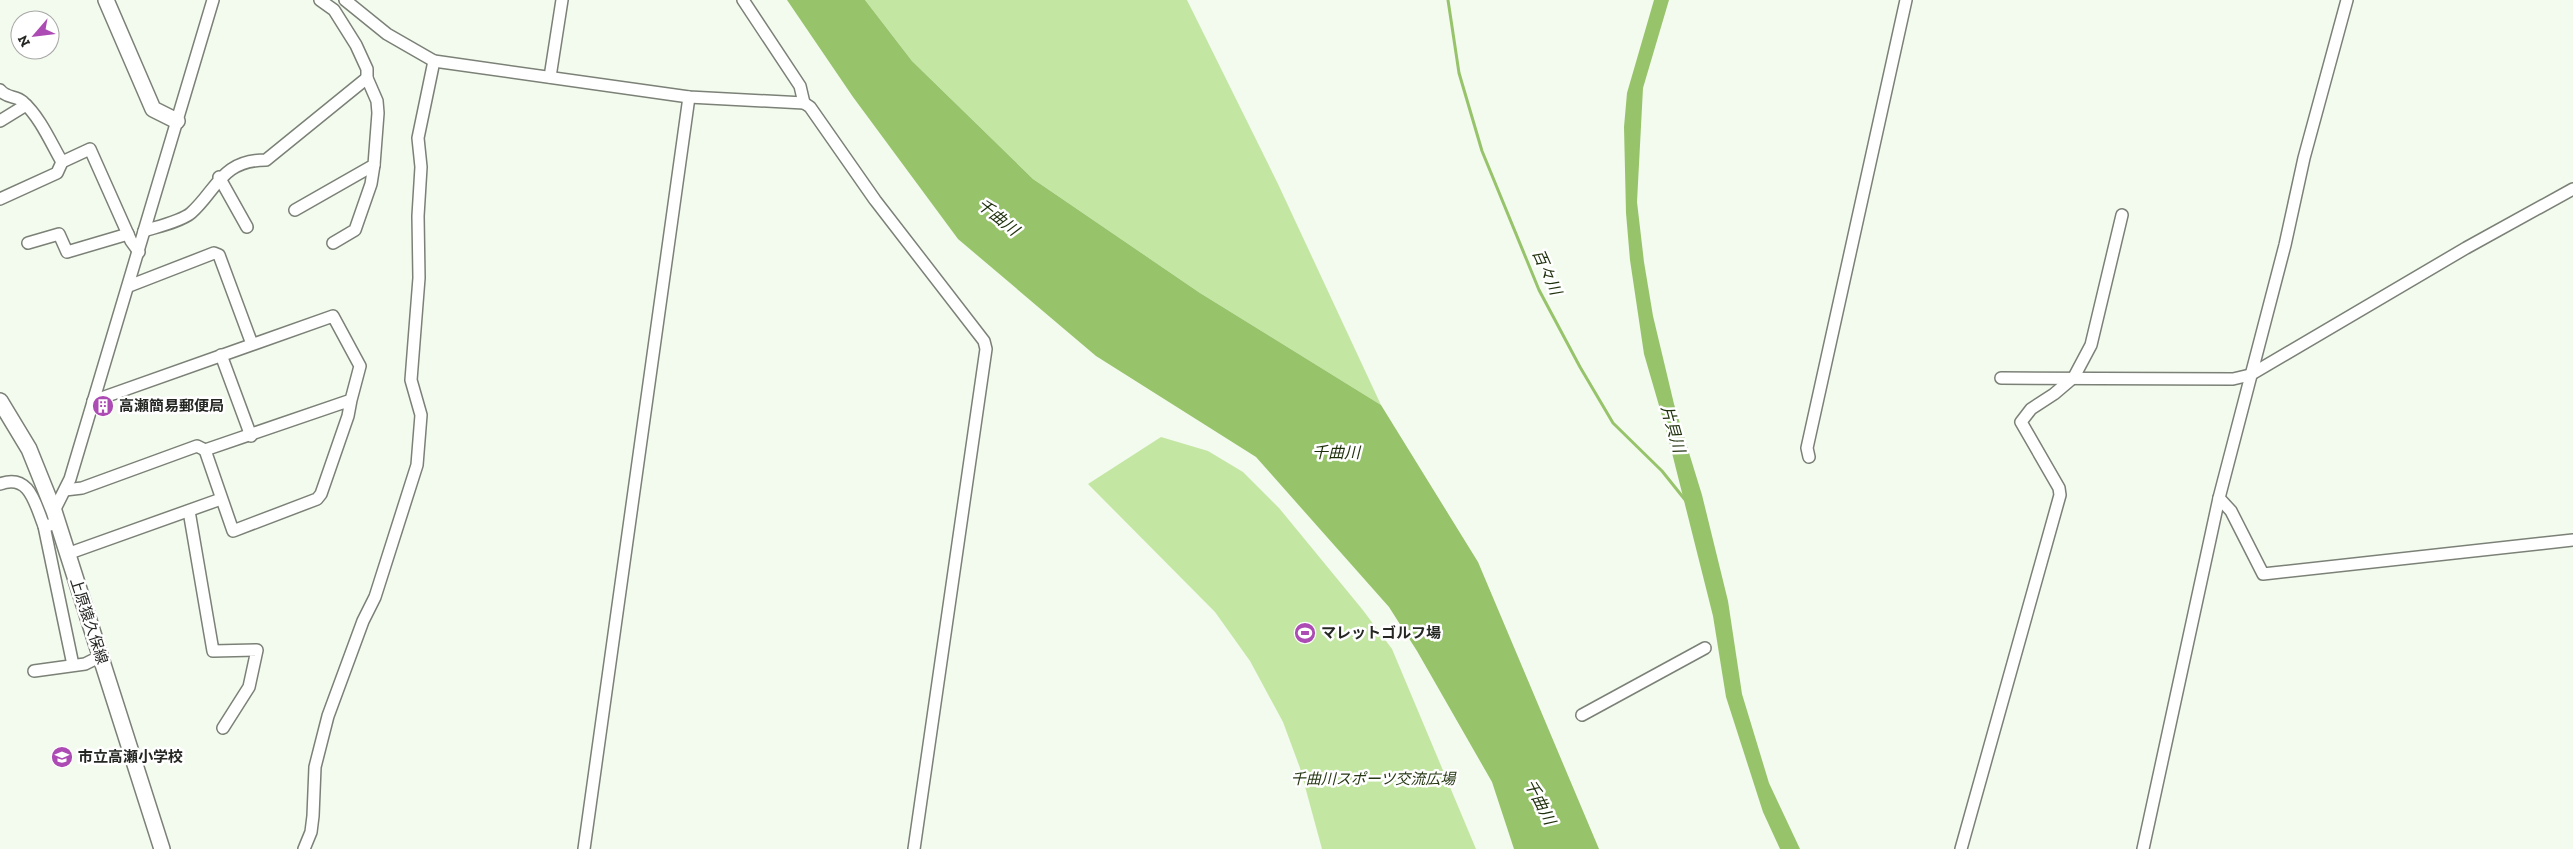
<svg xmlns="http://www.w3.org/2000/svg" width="2573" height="849" font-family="'Zilla Slab','Noto Sans JP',serif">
<rect width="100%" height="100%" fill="#f3faee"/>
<g fill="#c3e7a3">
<path d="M 865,0 L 1187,0 L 1278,184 L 1381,405 L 1200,293 L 1033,179 L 912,61 Z"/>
<path d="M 1161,437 L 1208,451 L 1243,472 L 1279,508 L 1362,609 L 1392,649 L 1476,849 L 1322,849 L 1300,768 L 1283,722 L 1250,661 L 1215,612 L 1088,484 Z"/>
</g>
<g fill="#97c36b">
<path d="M 787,0 L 865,0 L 912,61 L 1033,179 L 1200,293 L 1381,405 L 1478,562 L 1599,849 L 1514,849 L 1492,782 L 1417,651 L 1389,607 L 1256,457 L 1096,356 L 958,239 L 853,97 Z"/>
<path d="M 1654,0 L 1669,0 L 1643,88 L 1637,202 L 1644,262 L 1653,316 L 1674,404 L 1702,495 L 1728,601 L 1742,694 L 1769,783 L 1800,849 L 1780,849 L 1763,812 L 1726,697 L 1713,616 L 1667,433 L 1644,354 L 1630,260 L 1626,213 L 1624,127 L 1627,93 Z"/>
</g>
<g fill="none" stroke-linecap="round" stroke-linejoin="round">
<path stroke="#97c36b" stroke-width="3" d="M 1448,0 L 1459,73 L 1482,151 L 1539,290 L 1580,367 L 1613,423 L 1662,471 L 1686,501"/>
<g stroke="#7b8176" stroke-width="14">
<g id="street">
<path d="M 345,0 L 387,34 L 434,61 L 689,97 L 804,103 L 810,107 L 875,200 L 984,341 L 986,349 L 914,849"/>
<path d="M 743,0 L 800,86 L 804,103"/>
<path d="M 550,77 L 562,0"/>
<path d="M 0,90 C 7,99 16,95 23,102 C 40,117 51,143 62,162 L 90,149 L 131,241 L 139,252"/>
<path d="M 0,121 L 26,105"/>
<path d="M 219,177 L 247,227"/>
<path d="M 0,199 L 57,173 L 62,162"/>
<path d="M 295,210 L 374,165 L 378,113 L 377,101 L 367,78 L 367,69 L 356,45 L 334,10 L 320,0"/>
<path d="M 144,231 C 156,227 182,221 191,213 C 217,190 221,160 266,160 L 367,78"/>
<path d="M 28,243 L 59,234 L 67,252 L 128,234"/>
<path d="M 333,243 L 355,230 L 371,184 L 374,165"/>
<path d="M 129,286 L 214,253 L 219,255 L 252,344"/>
<path d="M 221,355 L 251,436"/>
<path d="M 2001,378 L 2233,379 L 2250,375 L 2466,248 L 2573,189"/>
<path d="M 93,401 L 333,316 L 360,366 L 351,400 L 205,450 L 233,531 L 317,499 L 321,494 L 348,416 L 351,400"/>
<path d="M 1809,457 L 1807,448 L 1906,0"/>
<path d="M 0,484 C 30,473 35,504 44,526 L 50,525"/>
<path d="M 65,490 L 82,488 L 197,446 L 205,450"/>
<path d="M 2219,498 L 2231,511 L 2263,574 L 2573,540"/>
<path d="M 54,511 L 70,479 L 213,0"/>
<path d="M 189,511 L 213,651 L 257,650 L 249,687 L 223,728"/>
<path d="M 44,526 L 73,665"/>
<path d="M 67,554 L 221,499"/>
<path d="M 34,671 L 85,664 L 101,656"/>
<path d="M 1582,715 L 1705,648"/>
<path d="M 304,849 L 311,832 L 313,816 L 315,767 L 328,716 L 363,621 L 375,597 L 417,465 L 421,415 L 411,380 L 419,278 L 418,216 L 421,167 L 418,138 L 434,61"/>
<path d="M 584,849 L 689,97"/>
<path d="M 1961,849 L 2060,495 L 2059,488 L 2021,422 L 2031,409 L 2054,394 L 2074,377 L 2091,345 L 2122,215"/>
<path d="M 2143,849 L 2219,498 L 2285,245 L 2304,158 L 2347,0"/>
</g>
</g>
<g stroke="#7b8176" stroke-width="18">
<g id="secondary">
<path d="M 106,0 L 153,109 L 177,121"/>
<path d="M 0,401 L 29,449 L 54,511 L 162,849"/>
</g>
</g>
<use href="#street" stroke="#fff" stroke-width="11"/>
<use href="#secondary" stroke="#fff" stroke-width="15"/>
</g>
<defs>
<g id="building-disc" transform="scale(1.125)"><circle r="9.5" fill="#ac4bb3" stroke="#fff"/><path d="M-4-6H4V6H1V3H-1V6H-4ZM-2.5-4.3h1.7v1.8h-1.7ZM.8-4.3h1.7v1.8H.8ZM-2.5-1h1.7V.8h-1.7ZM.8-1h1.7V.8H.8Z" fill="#fff"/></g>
<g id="stadium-disc" transform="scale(1.125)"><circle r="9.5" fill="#ac4bb3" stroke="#fff"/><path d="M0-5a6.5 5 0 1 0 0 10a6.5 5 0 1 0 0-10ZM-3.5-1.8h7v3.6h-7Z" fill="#fff"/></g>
<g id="school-disc" transform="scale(1.125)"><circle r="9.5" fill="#ac4bb3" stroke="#fff"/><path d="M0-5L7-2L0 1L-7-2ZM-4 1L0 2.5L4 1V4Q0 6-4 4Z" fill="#fff"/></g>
</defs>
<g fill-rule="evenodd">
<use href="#building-disc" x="103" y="406"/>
<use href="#stadium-disc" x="1305" y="633"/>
<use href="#school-disc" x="62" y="757"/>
</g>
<g text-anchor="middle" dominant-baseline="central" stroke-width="5" stroke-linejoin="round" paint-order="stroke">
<g font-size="15" font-weight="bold" fill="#252723" stroke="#fff" text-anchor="start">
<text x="119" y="406">高瀬簡易郵便局</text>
<text x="1321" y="633">マレットゴルフ場</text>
<text x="78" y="757">市立高瀬小学校</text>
</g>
<g font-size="15" fill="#252723" stroke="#fff">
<text transform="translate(89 621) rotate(72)">上原猿久保線</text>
</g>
<g font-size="15" font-style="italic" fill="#273814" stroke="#fff">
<text x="1373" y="779">千曲川スポーツ交流広場</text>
</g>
<g font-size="16" font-style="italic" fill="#1f300c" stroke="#fff">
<text transform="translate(998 217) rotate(39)">千曲川</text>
<text transform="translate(1547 272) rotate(66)">百々川</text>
<text transform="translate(1673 429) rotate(74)">片貝川</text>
<text x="1336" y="452">千曲川</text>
<text transform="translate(1540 802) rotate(63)">千曲川</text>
</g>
</g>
<g transform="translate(35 35) rotate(242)"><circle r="24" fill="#ffffff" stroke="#a8a9a7"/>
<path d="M0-4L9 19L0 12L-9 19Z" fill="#ac4bb3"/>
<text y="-8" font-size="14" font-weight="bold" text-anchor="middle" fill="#252723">N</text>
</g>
</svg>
